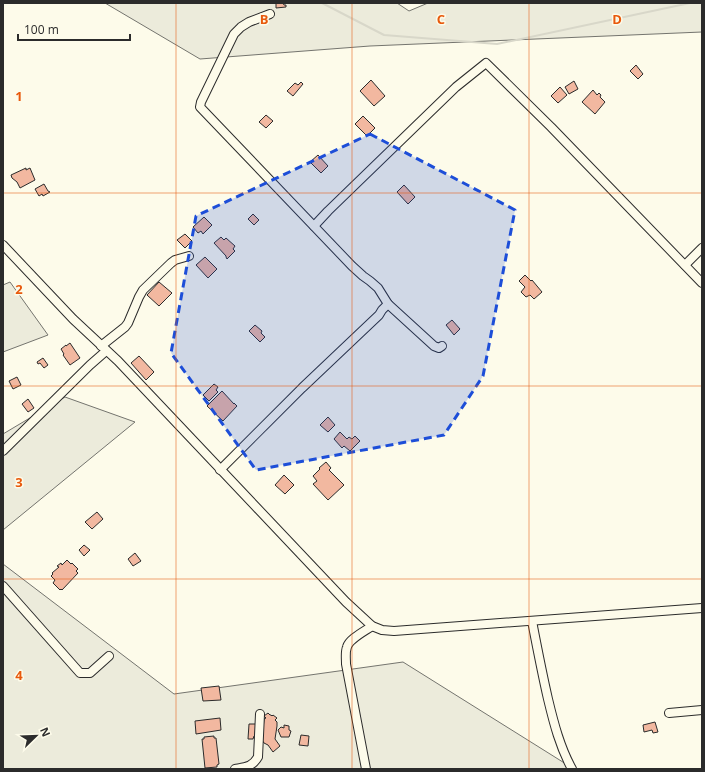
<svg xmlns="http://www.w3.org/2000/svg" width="705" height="772" font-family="'Open Sans',sans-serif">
<rect width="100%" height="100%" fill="#fdfbea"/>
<g fill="#ecebdb" stroke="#74746e">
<path d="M 105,3 L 397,3 L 409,11 L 428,3 L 702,3 L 702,32 L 370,46 L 200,59 Z"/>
<path d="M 10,282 L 48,335 L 3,352 L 3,285 Z"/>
<path d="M 65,397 L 135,422 L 3,530 L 3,434 Z"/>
<path d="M 3,564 L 174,694 L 403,662 L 574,769 L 3,769 Z"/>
</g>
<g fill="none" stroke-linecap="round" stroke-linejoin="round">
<path stroke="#d8d7c9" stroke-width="2" d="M 322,3 L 384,35 L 497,44 L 690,3"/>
</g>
<g fill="#f2b8a0" stroke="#2b2b2b">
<path d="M 276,3 L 283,3 L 284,5 L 286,5 L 286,7 L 276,8 Z"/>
<path d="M 636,65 L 643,74 L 638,79 L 630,71 Z"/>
<path d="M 371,80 L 385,96 L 374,106 L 360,91 Z"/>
<path d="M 574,81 L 578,89 L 569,94 L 565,87 Z"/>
<path d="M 301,82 L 303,84 L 293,96 L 287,91 L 295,83 L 298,85 Z"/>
<path d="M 560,87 L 567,95 L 558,103 L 551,96 Z"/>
<path d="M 593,90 L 597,95 L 599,93 L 601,95 L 600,97 L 605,102 L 595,114 L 582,102 Z"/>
<path d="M 266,115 L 273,121 L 266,128 L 259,122 Z"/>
<path d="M 363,116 L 375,128 L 367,136 L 355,124 Z"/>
<path d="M 318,155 L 328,166 L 321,173 L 310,162 Z"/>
<path d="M 26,168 L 26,170 L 30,168 L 35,180 L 20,188 L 17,182 L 12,178 L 11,175 Z"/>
<path d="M 44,184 L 48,191 L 50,192 L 43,196 L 42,194 L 39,196 L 35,189 Z"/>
<path d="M 404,185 L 415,197 L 408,204 L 397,192 Z"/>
<path d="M 253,214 L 259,220 L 254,225 L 248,219 Z"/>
<path d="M 204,217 L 212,225 L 203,234 L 201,231 L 198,233 L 193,227 Z"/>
<path d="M 185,234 L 192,241 L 185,248 L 177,240 Z"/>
<path d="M 221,237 L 224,240 L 226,238 L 235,246 L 233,249 L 235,251 L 227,259 L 226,257 L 226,256 L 214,243 Z"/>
<path d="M 205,257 L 217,269 L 208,278 L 196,265 Z"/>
<path d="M 525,275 L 531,281 L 532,280 L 542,292 L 534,299 L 530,295 L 526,297 L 521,292 L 525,287 L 519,281 Z"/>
<path d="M 159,282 L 172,293 L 159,306 L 147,295 Z"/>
<path d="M 452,320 L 460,329 L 454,335 L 446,325 Z"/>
<path d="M 255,325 L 262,331 L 261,333 L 265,337 L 260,342 L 249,331 Z"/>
<path d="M 70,343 L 80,358 L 70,365 L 63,355 L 64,354 L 61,349 L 66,345 L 66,346 Z"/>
<path d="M 139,356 L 154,372 L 146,380 L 131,363 Z"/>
<path d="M 43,358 L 48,365 L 44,368 L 40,363 L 38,364 L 37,362 Z"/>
<path d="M 17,377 L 21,385 L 13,389 L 9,381 Z"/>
<path d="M 214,384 L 218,387 L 216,390 L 218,392 L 209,401 L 203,395 Z"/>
<path d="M 222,391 L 234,404 L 234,403 L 237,406 L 223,421 L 207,406 Z"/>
<path d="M 28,399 L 34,408 L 28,412 L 22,404 Z"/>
<path d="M 328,417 L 335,425 L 328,432 L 320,425 Z"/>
<path d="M 340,432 L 347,439 L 349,437 L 352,439 L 355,436 L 360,441 L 350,451 L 344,446 L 342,448 L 334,439 Z"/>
<path d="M 326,462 L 331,468 L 329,470 L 344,485 L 328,500 L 313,484 L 317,481 L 313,476 L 320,469 L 319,468 Z"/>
<path d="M 284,475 L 294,485 L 285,494 L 275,485 Z"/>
<path d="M 97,512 L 103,519 L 92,529 L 85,522 Z"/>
<path d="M 84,545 L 90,550 L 84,556 L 79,550 Z"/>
<path d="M 135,553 L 141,561 L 133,566 L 128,559 Z"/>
<path d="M 67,560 L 71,564 L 72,563 L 78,569 L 76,571 L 78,573 L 62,590 L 61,589 L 60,590 L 53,583 L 55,580 L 51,576 L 53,574 L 52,573 L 59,567 L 57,566 L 61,563 L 62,565 Z"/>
<path d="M 219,686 L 221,700 L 203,701 L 201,688 Z"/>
<path d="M 268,713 L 270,715 L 271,715 L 272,716 L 273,715 L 277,718 L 275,720 L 277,722 L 277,726 L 275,739 L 280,746 L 273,752 L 268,745 L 264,743 L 262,740 L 264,719 L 266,718 L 264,716 Z"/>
<path d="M 220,718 L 221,730 L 196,734 L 195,721 Z"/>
<path d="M 655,722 L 658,732 L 653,733 L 652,730 L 644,732 L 643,725 Z"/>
<path d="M 249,724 L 256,724 L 255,736 L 254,736 L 253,739 L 248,739 Z"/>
<path d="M 284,725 L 289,726 L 289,730 L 291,731 L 289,737 L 281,737 L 278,730 L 281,727 L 284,728 Z"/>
<path d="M 301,735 L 309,736 L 308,746 L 299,745 Z"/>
<path d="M 214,736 L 214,738 L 216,738 L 219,764 L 217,765 L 217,767 L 205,768 L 202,739 L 204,739 L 204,737 Z"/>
</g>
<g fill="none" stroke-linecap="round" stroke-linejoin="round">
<g stroke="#2b2b2b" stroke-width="10">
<g id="minor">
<path d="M 314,226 L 328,211 L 456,87 L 486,63 L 551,127 L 702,283"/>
<path d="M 3,245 L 73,319 L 118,361 L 346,602 L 372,626 L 382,630 L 394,631 L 702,608"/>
<path d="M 685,265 L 702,248"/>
<path d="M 388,304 L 434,346 L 439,348 L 442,346"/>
<path d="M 101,346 L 125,327 L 128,323 L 139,297 L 143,290 L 171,263 L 175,260 L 189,256"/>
<path d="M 3,451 L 90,365 L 106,351"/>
<path d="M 220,470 L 302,388 L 379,315 L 382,310 L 388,304 L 378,288 L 370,281 L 363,276 L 352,266 L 200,107 L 201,102 L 234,34 L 241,27 L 249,22 L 270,14"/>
<path d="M 3,586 L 80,673 L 90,673 L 109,656"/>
<path d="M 532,621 C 537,647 542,673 548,699 C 554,724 560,747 572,769"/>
<path d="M 669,713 L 702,710"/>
<path d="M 235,769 C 246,767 252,767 258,757 L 260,714"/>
<path d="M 366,769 L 346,664 C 346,658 345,652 347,647 C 349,639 365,631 372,626"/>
</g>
</g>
<use href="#minor" stroke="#fdfbea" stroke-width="8"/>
</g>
<path fill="#1d4ed8" fill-opacity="0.2" stroke="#1d4ed8" stroke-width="3" stroke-dasharray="8 5" stroke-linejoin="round" d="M 370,134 L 515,210 L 483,376 L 444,435 L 256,470 L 171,353 L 196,216 Z"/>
<path fill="none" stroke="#e8590c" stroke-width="1" stroke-opacity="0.55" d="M 176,3 L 176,769M 352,3 L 352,769M 529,3 L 529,769M 3,193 L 702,193M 3,386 L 702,386M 3,579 L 702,579"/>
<g font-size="13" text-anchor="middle" font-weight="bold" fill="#e8590c" stroke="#fdfbea" stroke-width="3" stroke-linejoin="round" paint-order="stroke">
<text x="264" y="24">B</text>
<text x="441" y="24">C</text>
<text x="617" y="24">D</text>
<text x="19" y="101">1</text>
<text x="19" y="294">2</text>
<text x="19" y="487">3</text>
<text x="19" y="680">4</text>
</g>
<rect width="705" height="772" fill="none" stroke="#2b2b2b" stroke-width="8"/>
<g transform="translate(36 736) rotate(67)" stroke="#fdfbea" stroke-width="3" paint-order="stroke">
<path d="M0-3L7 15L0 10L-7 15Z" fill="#2b2b2b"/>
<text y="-6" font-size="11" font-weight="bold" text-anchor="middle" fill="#2b2b2b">N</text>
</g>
<path d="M18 34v6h112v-6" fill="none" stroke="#2b2b2b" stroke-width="2"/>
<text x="24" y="34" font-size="12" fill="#2b2b2b" stroke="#fdfbea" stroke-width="3" paint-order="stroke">100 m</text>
</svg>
